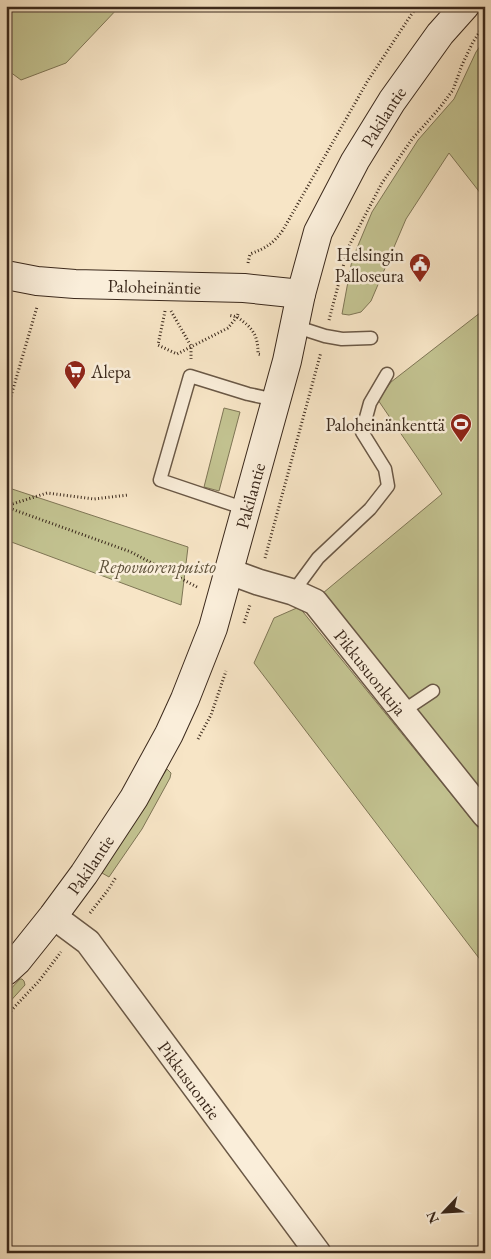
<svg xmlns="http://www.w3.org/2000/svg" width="491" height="1259" font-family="'EB Garamond',serif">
<rect width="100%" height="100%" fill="#f7e5c6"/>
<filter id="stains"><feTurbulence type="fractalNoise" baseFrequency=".004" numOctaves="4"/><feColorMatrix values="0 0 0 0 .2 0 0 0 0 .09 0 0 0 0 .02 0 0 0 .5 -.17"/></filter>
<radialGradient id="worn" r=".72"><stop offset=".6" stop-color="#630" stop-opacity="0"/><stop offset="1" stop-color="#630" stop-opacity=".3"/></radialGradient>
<g fill="#c3c391" stroke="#7f7656">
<path d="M 6,6 L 120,6 L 66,63 L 21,80 L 6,69 Z"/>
<path d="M 485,39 L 485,199 L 449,153 L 406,219 L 371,301 L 361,312 L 349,315 L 342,314 L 352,260 L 372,212 L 418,140 L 454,99 L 476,52 Z"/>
<path d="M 485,309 L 485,798 L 323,593 L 442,494 L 378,400 L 391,382 Z"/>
<path d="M 224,408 L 240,412 L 219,491 L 204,487 Z"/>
<path d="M 6,487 L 188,547 L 181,605 L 6,540 Z"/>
<path d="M 299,607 L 485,836 L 485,966 L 254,663 L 274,618 Z"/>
<path d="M 167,769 L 171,773 L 170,778 L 142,829 L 109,877 L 102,873 Z"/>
<path d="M 20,979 L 22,979 L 24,981 L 25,985 L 6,1006 L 6,994 Z"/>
</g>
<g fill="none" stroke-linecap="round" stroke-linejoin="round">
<g stroke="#6a5846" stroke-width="15">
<g id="lane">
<path d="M 294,326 L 325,336 L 342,339 L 371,338"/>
<path d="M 246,509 L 160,480 L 190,376 L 248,394 L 276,400"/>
<path d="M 293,592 L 318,558 L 370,509 L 388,486 L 385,469 L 362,432 L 370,403 L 387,374"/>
<path d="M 403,711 L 433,691"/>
</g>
</g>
<g stroke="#6a5846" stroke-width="28">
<g id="street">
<path id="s1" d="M 228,571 L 258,582 L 293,592 L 315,602 L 485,815"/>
<path id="s2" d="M 53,916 L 88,942 L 318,1253"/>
</g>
</g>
<g stroke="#3b291c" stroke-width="30">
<g id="secondary">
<path id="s3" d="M 6,275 L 37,281 L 75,284 L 244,288 L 301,294"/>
<path id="s4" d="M 6,971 L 17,961 L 53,916 L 84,874 L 134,798 L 169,734 L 185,699 L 213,628 L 287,361 L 301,294 L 318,232 L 355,161 L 392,101 L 440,34 L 465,6"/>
</g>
</g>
<g stroke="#3b291c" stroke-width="3" stroke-dasharray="1 2.5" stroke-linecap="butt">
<path d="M 248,263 L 250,254 C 266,248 273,244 283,230 L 367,82 L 411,15 L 418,6"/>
<path d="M 165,311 L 158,345 L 177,354 L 228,328 L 237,317 L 228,315"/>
<path d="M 171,311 L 191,346 L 191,359"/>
<path d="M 238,314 L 237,317 C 253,328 258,335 258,354 L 262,355"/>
<path d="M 329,320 L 348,248 L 382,183 L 412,139 L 438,110 L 453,90 L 462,65 L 473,42 L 481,30"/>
<path d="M 6,413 L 37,307"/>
<path d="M 6,506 L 47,493 L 94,499 L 128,495"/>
<path d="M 6,507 L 131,552 L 197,587"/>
<path d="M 265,558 L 321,352"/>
<path d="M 244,623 L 250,605"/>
<path d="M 198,739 L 211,715 L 226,671"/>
<path d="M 90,913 L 108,890 L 116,877"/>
<path d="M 6,1016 L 39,981 L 61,952"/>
</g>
<use href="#lane" stroke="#faeeda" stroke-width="12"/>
<use href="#street" stroke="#faeeda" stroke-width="25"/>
<use href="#secondary" stroke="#faeeda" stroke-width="28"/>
</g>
<defs>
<g id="civic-pin" transform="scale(1.125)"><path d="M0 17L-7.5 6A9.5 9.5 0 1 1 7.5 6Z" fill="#8f2418" stroke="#faeeda"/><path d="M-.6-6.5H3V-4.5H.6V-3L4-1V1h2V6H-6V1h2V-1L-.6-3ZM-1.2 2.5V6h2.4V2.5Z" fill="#fff"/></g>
<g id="supermarket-pin" transform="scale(1.125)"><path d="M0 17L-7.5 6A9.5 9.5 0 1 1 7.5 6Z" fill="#8f2418" stroke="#faeeda"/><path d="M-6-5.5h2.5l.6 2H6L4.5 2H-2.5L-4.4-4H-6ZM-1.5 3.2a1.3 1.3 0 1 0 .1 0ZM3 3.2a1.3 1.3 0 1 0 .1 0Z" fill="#fff"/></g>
<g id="stadium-pin" transform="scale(1.125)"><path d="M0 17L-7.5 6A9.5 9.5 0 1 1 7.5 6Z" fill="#8f2418" stroke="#faeeda"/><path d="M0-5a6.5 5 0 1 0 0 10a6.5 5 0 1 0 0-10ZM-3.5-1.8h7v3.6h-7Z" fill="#fff"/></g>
</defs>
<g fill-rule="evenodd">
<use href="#civic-pin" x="420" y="264"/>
<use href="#supermarket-pin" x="75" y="371"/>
<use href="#stadium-pin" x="461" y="424"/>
</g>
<g text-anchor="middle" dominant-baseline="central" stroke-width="5" stroke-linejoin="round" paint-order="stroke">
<g font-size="18" fill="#3b291c" stroke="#faeeda">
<text stroke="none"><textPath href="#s4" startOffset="946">Pakilantie</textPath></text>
<text stroke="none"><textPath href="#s3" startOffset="149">Paloheinäntie</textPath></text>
<text stroke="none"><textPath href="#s4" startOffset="541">Pakilantie</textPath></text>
<text stroke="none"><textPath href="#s1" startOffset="182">Pikkusuonkuja</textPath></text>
<text stroke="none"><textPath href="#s4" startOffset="136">Pakilantie</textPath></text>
<text stroke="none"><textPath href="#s2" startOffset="215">Pikkusuontie</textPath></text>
</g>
<g font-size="18" fill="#3b291c" stroke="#faeeda" text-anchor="end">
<text x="404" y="254">Helsingin<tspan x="404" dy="21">Palloseura</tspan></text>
<text x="91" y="371" text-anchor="start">Alepa</text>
<text x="445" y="424">Paloheinänkenttä</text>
</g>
<g font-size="18" font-style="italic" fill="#5d5039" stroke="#faeeda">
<text x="157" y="566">Repovuorenpuisto</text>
</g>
</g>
<rect width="491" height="1259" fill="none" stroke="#f7e5c6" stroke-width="25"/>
<rect x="8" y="8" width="476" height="1244" fill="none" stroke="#3b291c" stroke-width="2.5"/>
<rect x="12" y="12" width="466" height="1234" fill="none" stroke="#3b291c"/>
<g transform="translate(444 1212) rotate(245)" stroke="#faeeda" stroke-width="4" paint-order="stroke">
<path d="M0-4L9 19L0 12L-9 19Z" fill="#3b291c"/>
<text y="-8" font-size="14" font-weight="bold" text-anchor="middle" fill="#3b291c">N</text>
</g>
<rect width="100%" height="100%" filter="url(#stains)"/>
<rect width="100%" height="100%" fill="url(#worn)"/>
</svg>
